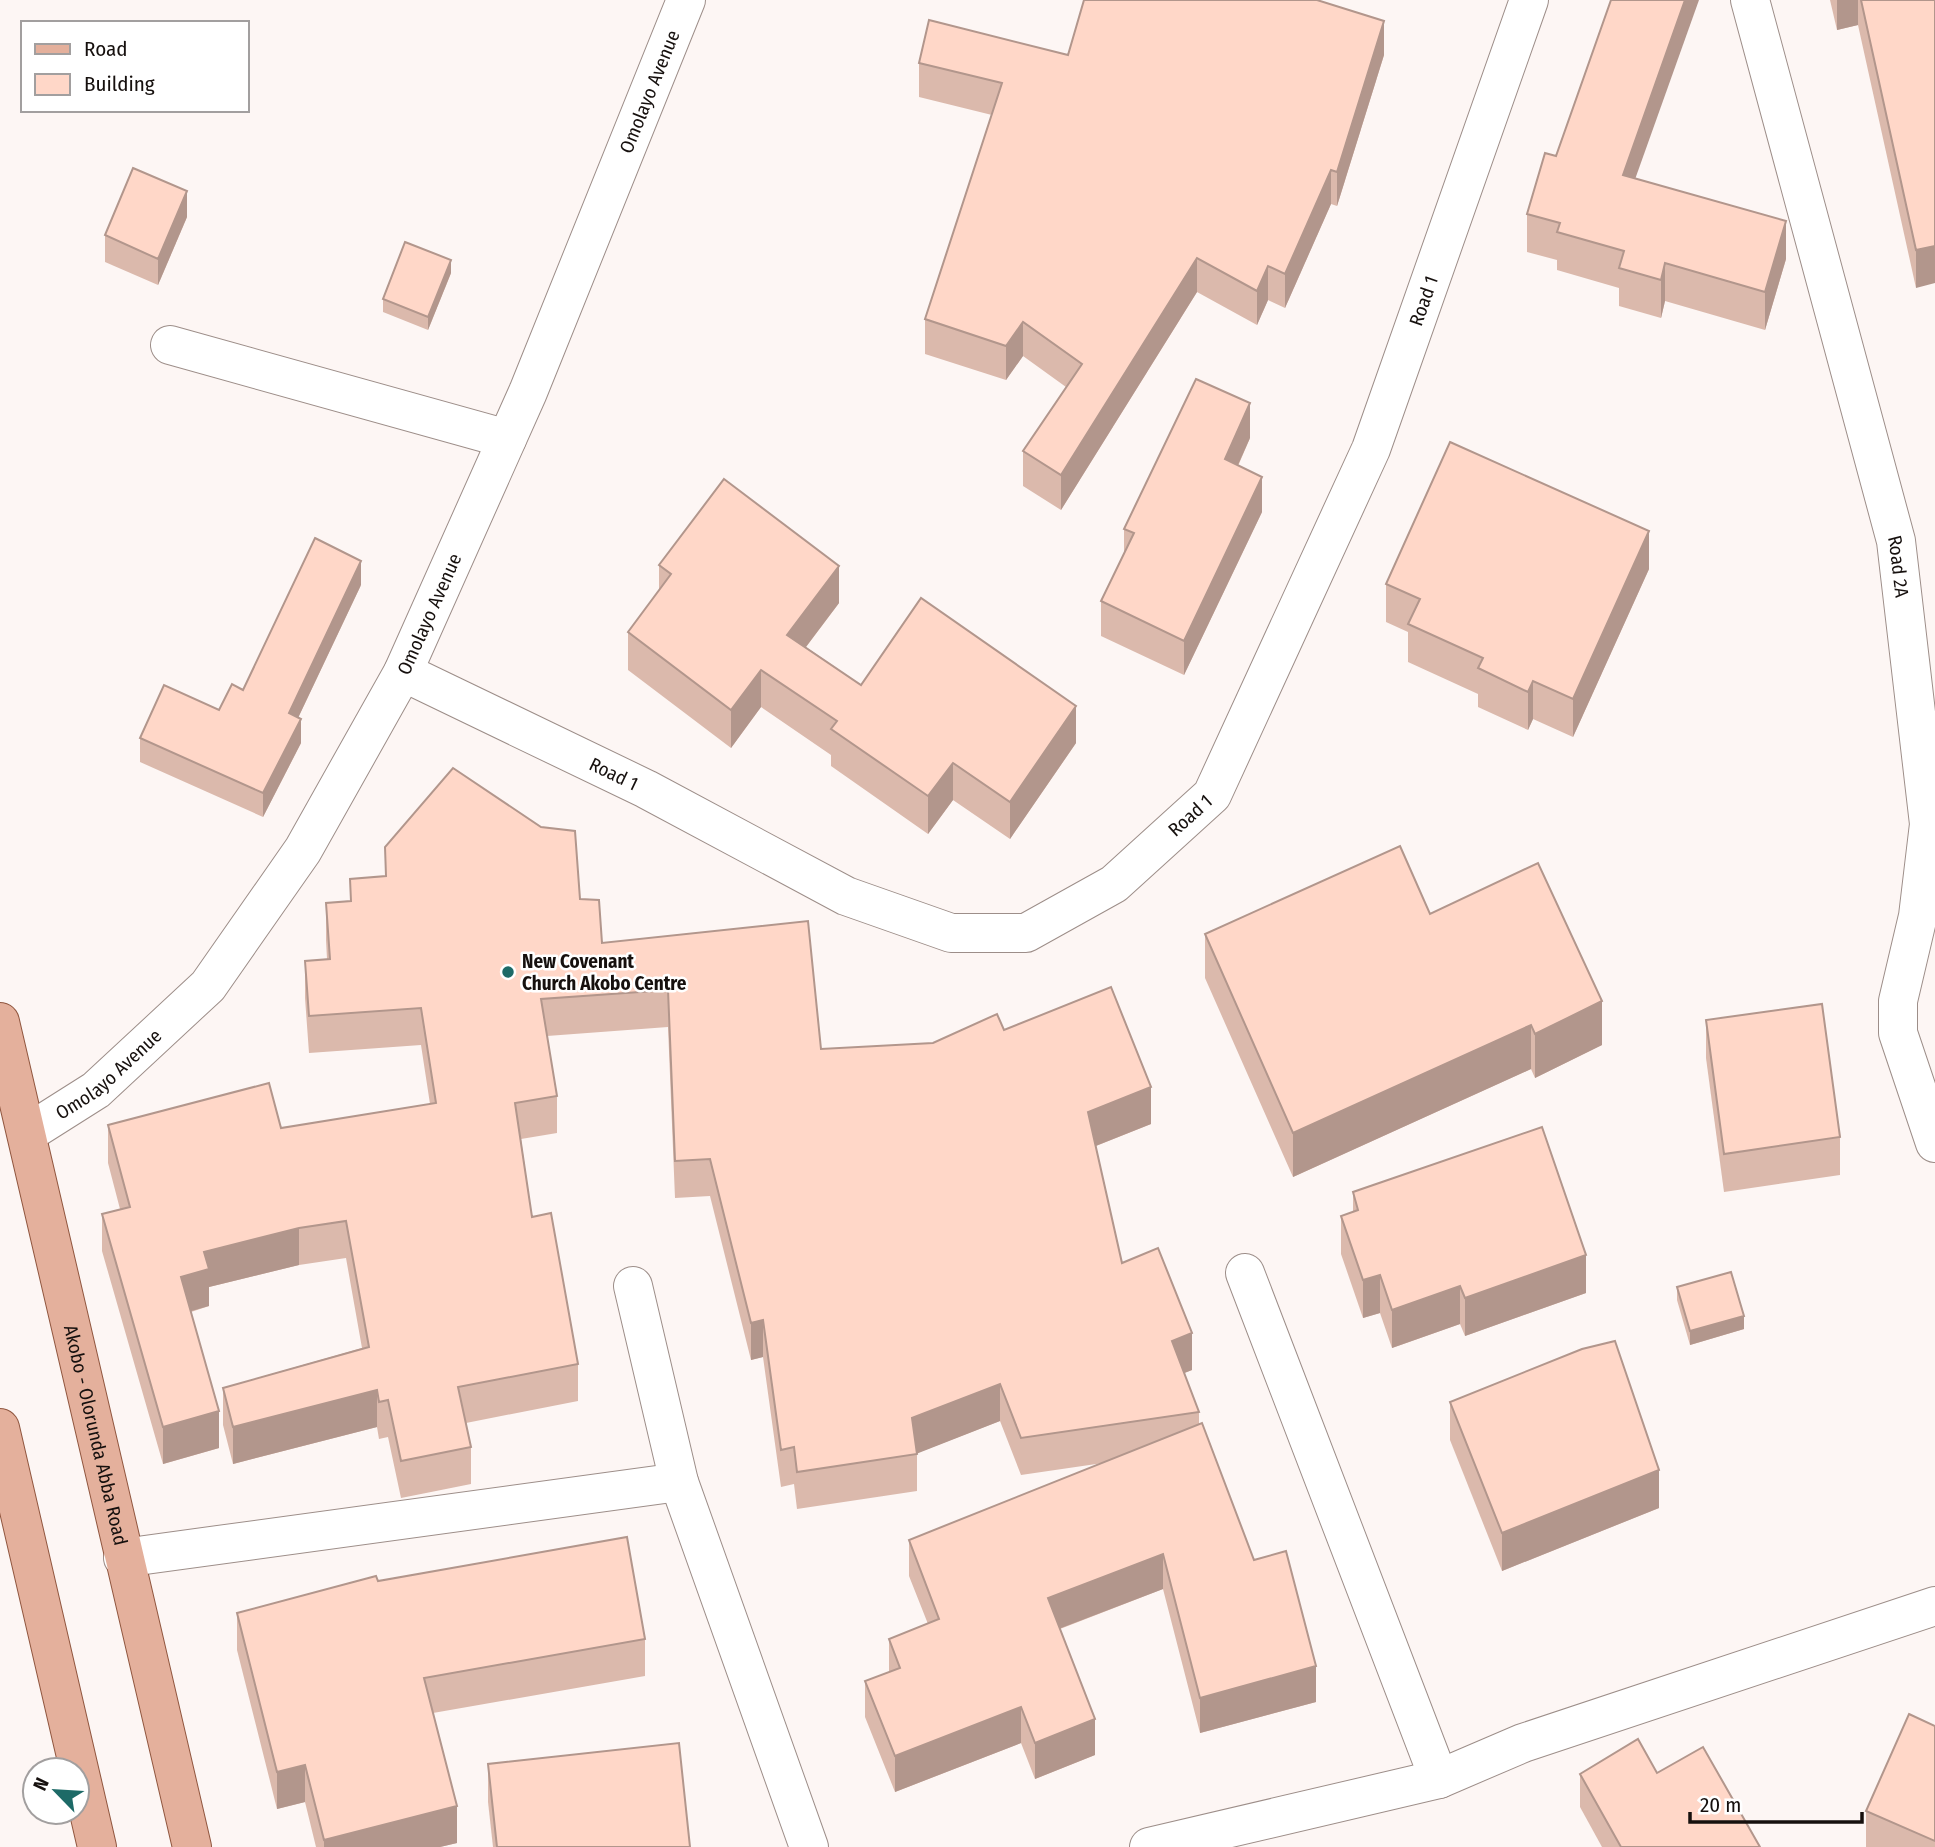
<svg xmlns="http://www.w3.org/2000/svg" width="1935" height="1847" font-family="'Fira Sans Condensed',sans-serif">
<rect width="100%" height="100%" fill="#fdf6f4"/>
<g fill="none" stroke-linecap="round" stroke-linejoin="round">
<g stroke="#9d8e89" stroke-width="40">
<g id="minor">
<path id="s1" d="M 1750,0 L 1896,541 L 1929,824 L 1918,916 L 1898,1001 L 1898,1033 L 1935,1143"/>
<path d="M 170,345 L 507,439"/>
<path id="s2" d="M 403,672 L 646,789 L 846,896 L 951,933 L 1026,933 L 1114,884 L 1212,795 L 1371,449 L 1529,0"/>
<path id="s3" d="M 28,1133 L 96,1090 L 208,986 L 303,850 L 403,672 L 528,392 L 686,0"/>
<path d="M 1245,1273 L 1439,1779"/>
<path d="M 633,1286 L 679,1482 L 809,1847"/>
<path d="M 123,1558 L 679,1482"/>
<path d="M 1149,1847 L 1439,1779 L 1523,1743 L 1935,1606"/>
</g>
</g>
<g stroke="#90563f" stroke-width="40">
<g id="major">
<path id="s4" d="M 0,1022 L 192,1847"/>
<path d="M 0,1428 L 97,1847"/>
</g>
</g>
<use href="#minor" stroke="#fff" stroke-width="38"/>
<use href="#major" stroke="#e4b09c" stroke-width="38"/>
</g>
<g fill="#dbb9ac">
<path d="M 1830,0 L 1935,0 L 1916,288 L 1858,25 L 1837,30 Z"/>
<path d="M 1068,55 L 1384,55 L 1337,206 L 1331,204 L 1285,308 L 1268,300 L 1257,325 L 1197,292 L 1061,510 L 1023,486 L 1023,451 L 1066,387 L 1023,356 L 1006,380 L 925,354 L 925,319 L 992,115 L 919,97 L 919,63 Z"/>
<path d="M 1556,156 L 1636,179 L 1786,259 L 1765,330 L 1665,301 L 1661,318 L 1619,306 L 1619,288 L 1557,270 L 1557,260 L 1527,252 L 1527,214 Z"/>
<path d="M 187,217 L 158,285 L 105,262 L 105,235 Z"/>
<path d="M 451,273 L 428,330 L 383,312 L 383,299 Z"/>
<path d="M 1250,438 L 1238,466 L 1262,512 L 1184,675 L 1101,636 L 1101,601 L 1124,553 L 1124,529 Z"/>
<path d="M 659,565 L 839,603 L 806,647 L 861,685 L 1076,743 L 1010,839 L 953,800 L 928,834 L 831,766 L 831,755 L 761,707 L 731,748 L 628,670 L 628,632 L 659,590 Z"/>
<path d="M 1649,569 L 1573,737 L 1533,719 L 1528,730 L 1478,707 L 1478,694 L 1408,662 L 1408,632 L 1386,622 L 1386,584 Z"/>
<path d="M 361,585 L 298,718 L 301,743 L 263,817 L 140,762 L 140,738 L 219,710 L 243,690 Z"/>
<path d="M 385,847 L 580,899 L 602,943 L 821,1049 L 933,1043 L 1004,1030 L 1151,1124 L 1096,1146 L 1122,1263 L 1192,1370 L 1184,1373 L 1199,1412 L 1199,1425 L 1254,1560 L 1316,1702 L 1200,1733 L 1163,1589 L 1060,1629 L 1095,1755 L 1035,1779 L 1021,1743 L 895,1792 L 865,1717 L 865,1681 L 889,1672 L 889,1639 L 928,1624 L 909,1576 L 909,1540 L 1103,1463 L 1021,1475 L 1000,1421 L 917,1453 L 917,1491 L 797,1509 L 794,1484 L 781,1487 L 763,1357 L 751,1360 L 710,1196 L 675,1198 L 668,1027 L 547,1036 L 557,1096 L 557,1133 L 521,1139 L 532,1217 L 578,1364 L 578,1401 L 466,1423 L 471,1447 L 471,1484 L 401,1498 L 388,1437 L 379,1439 L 377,1427 L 233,1464 L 223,1425 L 223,1388 L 362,1348 L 346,1258 L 299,1265 L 209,1287 L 209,1306 L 191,1312 L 219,1448 L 163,1464 L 102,1251 L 102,1214 L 120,1209 L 108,1163 L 108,1125 L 281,1128 L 430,1104 L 421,1045 L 309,1053 L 305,998 L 305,961 L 327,959 L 326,940 L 326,903 L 350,901 L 350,879 L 385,876 Z"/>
<path d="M 1430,914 L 1602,1045 L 1535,1078 L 1531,1069 L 1293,1177 L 1205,978 L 1205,934 Z"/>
<path d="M 1706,1020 L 1840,1137 L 1840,1175 L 1724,1192 L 1706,1058 Z"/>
<path d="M 1353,1192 L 1586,1293 L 1465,1336 L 1460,1324 L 1392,1348 L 1380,1313 L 1363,1318 L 1341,1254 L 1341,1216 L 1353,1212 Z"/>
<path d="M 1677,1287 L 1744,1329 L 1690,1345 L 1677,1300 Z"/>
<path d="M 1450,1402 L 1659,1508 L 1502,1571 L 1450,1440 Z"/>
<path d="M 378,1581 L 645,1639 L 645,1676 L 433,1713 L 457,1843 L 440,1847 L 316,1847 L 305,1802 L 277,1809 L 237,1650 L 237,1613 Z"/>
<path d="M 1935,1726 L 1935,1847 L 1866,1847 L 1866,1811 Z"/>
<path d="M 488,1764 L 690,1847 L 493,1847 L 488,1802 Z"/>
<path d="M 1657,1773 L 1760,1847 L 1602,1847 L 1580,1807 L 1580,1774 Z"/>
</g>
<g fill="#b2968c">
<path d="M 1685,0 L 1699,0 L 1623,213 L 1623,175 Z"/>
<path d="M 1837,0 L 1858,0 L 1858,25 L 1837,30 Z"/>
<path d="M 1384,21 L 1384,55 L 1337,206 L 1337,172 Z"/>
<path d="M 1331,170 L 1331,204 L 1285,308 L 1285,274 Z"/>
<path d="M 187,191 L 187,217 L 158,285 L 158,259 Z"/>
<path d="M 1786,221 L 1786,259 L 1765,330 L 1765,292 Z"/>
<path d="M 1935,246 L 1935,283 L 1916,288 L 1916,250 Z"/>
<path d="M 1197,258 L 1197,292 L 1061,510 L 1061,475 Z"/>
<path d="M 451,260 L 451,273 L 428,330 L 428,317 Z"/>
<path d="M 1665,263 L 1665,301 L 1661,318 L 1661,280 Z"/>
<path d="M 1268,266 L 1268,300 L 1257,325 L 1257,291 Z"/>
<path d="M 1023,322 L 1023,356 L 1006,380 L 1006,346 Z"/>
<path d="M 1250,403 L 1250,438 L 1225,494 L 1225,459 Z"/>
<path d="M 1262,477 L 1262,512 L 1184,675 L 1184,641 Z"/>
<path d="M 1649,531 L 1649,569 L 1573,737 L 1573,699 Z"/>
<path d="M 361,561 L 361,585 L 289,737 L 289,713 Z"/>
<path d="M 839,566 L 839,603 L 787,672 L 787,635 Z"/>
<path d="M 761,670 L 761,707 L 731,748 L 731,710 Z"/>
<path d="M 1533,681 L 1533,719 L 1528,730 L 1528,692 Z"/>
<path d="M 1076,706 L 1076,743 L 1010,839 L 1010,802 Z"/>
<path d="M 301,719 L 301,743 L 263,817 L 263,793 Z"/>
<path d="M 953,763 L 953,800 L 928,834 L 928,796 Z"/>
<path d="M 1602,1001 L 1602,1045 L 1535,1078 L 1535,1034 Z"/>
<path d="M 1531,1025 L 1531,1069 L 1293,1177 L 1293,1133 Z"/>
<path d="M 1151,1087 L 1151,1124 L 1088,1149 L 1088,1112 Z"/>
<path d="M 299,1228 L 299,1265 L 209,1287 L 209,1306 L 181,1314 L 181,1277 L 204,1252 Z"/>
<path d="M 1586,1255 L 1586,1293 L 1465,1336 L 1465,1298 Z"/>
<path d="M 1380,1275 L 1380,1313 L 1363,1318 L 1363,1280 Z"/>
<path d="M 1460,1286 L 1460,1324 L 1392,1348 L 1392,1310 Z"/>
<path d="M 1744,1316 L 1744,1329 L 1690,1345 L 1690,1331 Z"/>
<path d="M 763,1320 L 763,1357 L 751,1360 L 751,1323 Z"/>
<path d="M 1192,1333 L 1192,1370 L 1172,1378 L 1172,1341 Z"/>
<path d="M 1000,1384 L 1000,1421 L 916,1454 L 912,1418 Z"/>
<path d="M 377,1390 L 377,1427 L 233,1464 L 233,1427 Z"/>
<path d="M 219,1411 L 219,1448 L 163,1464 L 163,1427 Z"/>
<path d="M 1659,1470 L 1659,1508 L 1502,1571 L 1502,1533 Z"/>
<path d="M 1163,1554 L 1163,1589 L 1048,1633 L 1048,1598 Z"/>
<path d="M 1316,1666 L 1316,1702 L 1200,1733 L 1200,1698 Z"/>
<path d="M 1021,1707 L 1021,1743 L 895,1792 L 895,1756 Z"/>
<path d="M 1095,1719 L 1095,1755 L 1035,1779 L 1035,1743 Z"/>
<path d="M 305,1765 L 305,1802 L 277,1809 L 277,1772 Z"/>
<path d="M 457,1806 L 457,1843 L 440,1847 L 324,1847 L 324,1840 Z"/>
</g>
<g fill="#ffd7c8" stroke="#b2968c" stroke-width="2">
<path d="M 1084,0 L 1317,0 L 1384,21 L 1337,172 L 1331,170 L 1285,274 L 1268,266 L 1257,291 L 1197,258 L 1061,475 L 1023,451 L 1082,364 L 1023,322 L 1006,346 L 925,319 L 1002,83 L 919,63 L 929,20 L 1068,55 Z"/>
<path d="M 1611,0 L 1685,0 L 1623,175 L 1786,221 L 1765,292 L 1665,263 L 1661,280 L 1619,268 L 1624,251 L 1557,232 L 1560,223 L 1527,214 L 1545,153 L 1556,156 Z"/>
<path d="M 1861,0 L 1935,0 L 1935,246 L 1916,250 Z"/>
<path d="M 133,168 L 187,191 L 158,259 L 105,235 Z"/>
<path d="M 405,242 L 451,260 L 428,317 L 383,299 Z"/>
<path d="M 1196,379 L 1250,403 L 1225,459 L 1262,477 L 1184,641 L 1101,601 L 1134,533 L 1124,529 Z"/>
<path d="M 1450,442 L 1649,531 L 1573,699 L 1533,681 L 1528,692 L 1478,668 L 1483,658 L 1408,624 L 1420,599 L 1386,584 Z"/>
<path d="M 724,479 L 839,566 L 787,635 L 861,685 L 921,598 L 1076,706 L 1010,802 L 953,763 L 928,796 L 831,729 L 837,721 L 761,670 L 731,710 L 628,632 L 671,574 L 659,565 Z"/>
<path d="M 315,538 L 361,561 L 289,713 L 301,719 L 263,793 L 140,738 L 164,685 L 219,710 L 232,684 L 243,690 Z"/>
<path d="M 453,768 L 541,827 L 575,831 L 580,899 L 599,900 L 602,943 L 808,921 L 821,1049 L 933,1043 L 997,1014 L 1004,1030 L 1111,987 L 1151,1087 L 1088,1112 L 1122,1263 L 1158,1248 L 1192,1333 L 1172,1341 L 1199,1412 L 1021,1438 L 1000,1384 L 912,1418 L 917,1454 L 797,1472 L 794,1447 L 781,1450 L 763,1320 L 751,1323 L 710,1159 L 675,1161 L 668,990 L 541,999 L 557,1096 L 515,1103 L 532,1217 L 551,1213 L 578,1364 L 458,1387 L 471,1447 L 401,1461 L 388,1400 L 379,1402 L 377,1390 L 233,1427 L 223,1388 L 369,1347 L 346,1221 L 299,1228 L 204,1252 L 209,1269 L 181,1277 L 219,1411 L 163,1427 L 102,1214 L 130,1207 L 108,1125 L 269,1083 L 281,1128 L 436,1103 L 421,1008 L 309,1016 L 305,961 L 330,959 L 326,903 L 351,901 L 350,879 L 386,876 L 385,847 Z"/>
<path d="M 1400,846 L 1430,914 L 1538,863 L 1602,1001 L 1535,1034 L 1531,1025 L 1293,1133 L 1205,934 Z"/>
<path d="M 1822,1004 L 1840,1137 L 1724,1154 L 1706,1020 Z"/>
<path d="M 1542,1127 L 1586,1255 L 1465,1298 L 1460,1286 L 1392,1310 L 1380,1275 L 1363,1280 L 1341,1216 L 1358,1210 L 1353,1192 Z"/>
<path d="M 1731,1272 L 1744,1316 L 1690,1331 L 1677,1287 Z"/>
<path d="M 1615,1341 L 1659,1470 L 1502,1533 L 1450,1402 L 1582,1349 Z"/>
<path d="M 1202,1423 L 1254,1560 L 1286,1551 L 1316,1666 L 1200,1698 L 1163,1554 L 1048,1598 L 1095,1719 L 1035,1743 L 1021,1707 L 895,1756 L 865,1681 L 900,1668 L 889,1639 L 939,1619 L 909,1540 Z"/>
<path d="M 627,1537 L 645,1639 L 424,1678 L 457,1806 L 324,1840 L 305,1765 L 277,1772 L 237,1613 L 376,1576 L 378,1581 Z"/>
<path d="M 1909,1714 L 1935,1726 L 1935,1841 L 1866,1811 Z"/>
<path d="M 1638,1739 L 1657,1773 L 1703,1747 L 1760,1847 L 1621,1847 L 1580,1774 Z"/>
<path d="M 679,1743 L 690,1847 L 497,1847 L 488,1764 Z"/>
</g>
<circle fill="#1d6a67" stroke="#fff" stroke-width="2.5" cx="508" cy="972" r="7"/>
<g text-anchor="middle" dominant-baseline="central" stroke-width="5" stroke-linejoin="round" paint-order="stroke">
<g font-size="19" fill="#16100e" stroke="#fff">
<text stroke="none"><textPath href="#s3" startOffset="1234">Omolayo Avenue</textPath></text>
<text stroke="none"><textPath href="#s2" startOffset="1454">Road 1</textPath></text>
<text stroke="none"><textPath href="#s1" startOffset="586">Road 2A</textPath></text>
<text stroke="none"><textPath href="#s3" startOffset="667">Omolayo Avenue</textPath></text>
<text stroke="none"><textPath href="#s2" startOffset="234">Road 1</textPath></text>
<text stroke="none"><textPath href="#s2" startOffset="886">Road 1</textPath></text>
<text stroke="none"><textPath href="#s3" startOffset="100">Omolayo Avenue</textPath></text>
<text stroke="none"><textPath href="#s4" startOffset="424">Akobo - Olorunda Abba Road</textPath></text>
</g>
<g font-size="19" font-weight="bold" fill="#16100e" stroke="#fff" text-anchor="start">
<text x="522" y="961">New Covenant<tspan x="522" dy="22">Church Akobo Centre</tspan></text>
</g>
</g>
<rect x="21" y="21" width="228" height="91" fill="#ffffff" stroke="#a29f9f" stroke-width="2"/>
<rect x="35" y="44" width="35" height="10" fill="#e4b09c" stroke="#a29f9f" stroke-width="2"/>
<text x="84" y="56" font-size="21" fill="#16100e">Road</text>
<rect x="35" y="74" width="35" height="21" fill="#ffd7c8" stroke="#a29f9f" stroke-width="2"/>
<text x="84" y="91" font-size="21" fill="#16100e">Building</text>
<g transform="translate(56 1791) rotate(295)"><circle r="33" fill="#ffffff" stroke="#a29f9f" stroke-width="2"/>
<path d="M0-5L12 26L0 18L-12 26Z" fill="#1d6a67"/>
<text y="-10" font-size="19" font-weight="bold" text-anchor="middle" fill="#16100e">N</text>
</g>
<path d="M1690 1812v10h172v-10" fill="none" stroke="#16100e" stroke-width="3.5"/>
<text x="1700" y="1812" font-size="21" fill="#16100e" stroke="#ffffff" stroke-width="5" paint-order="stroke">20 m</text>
</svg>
